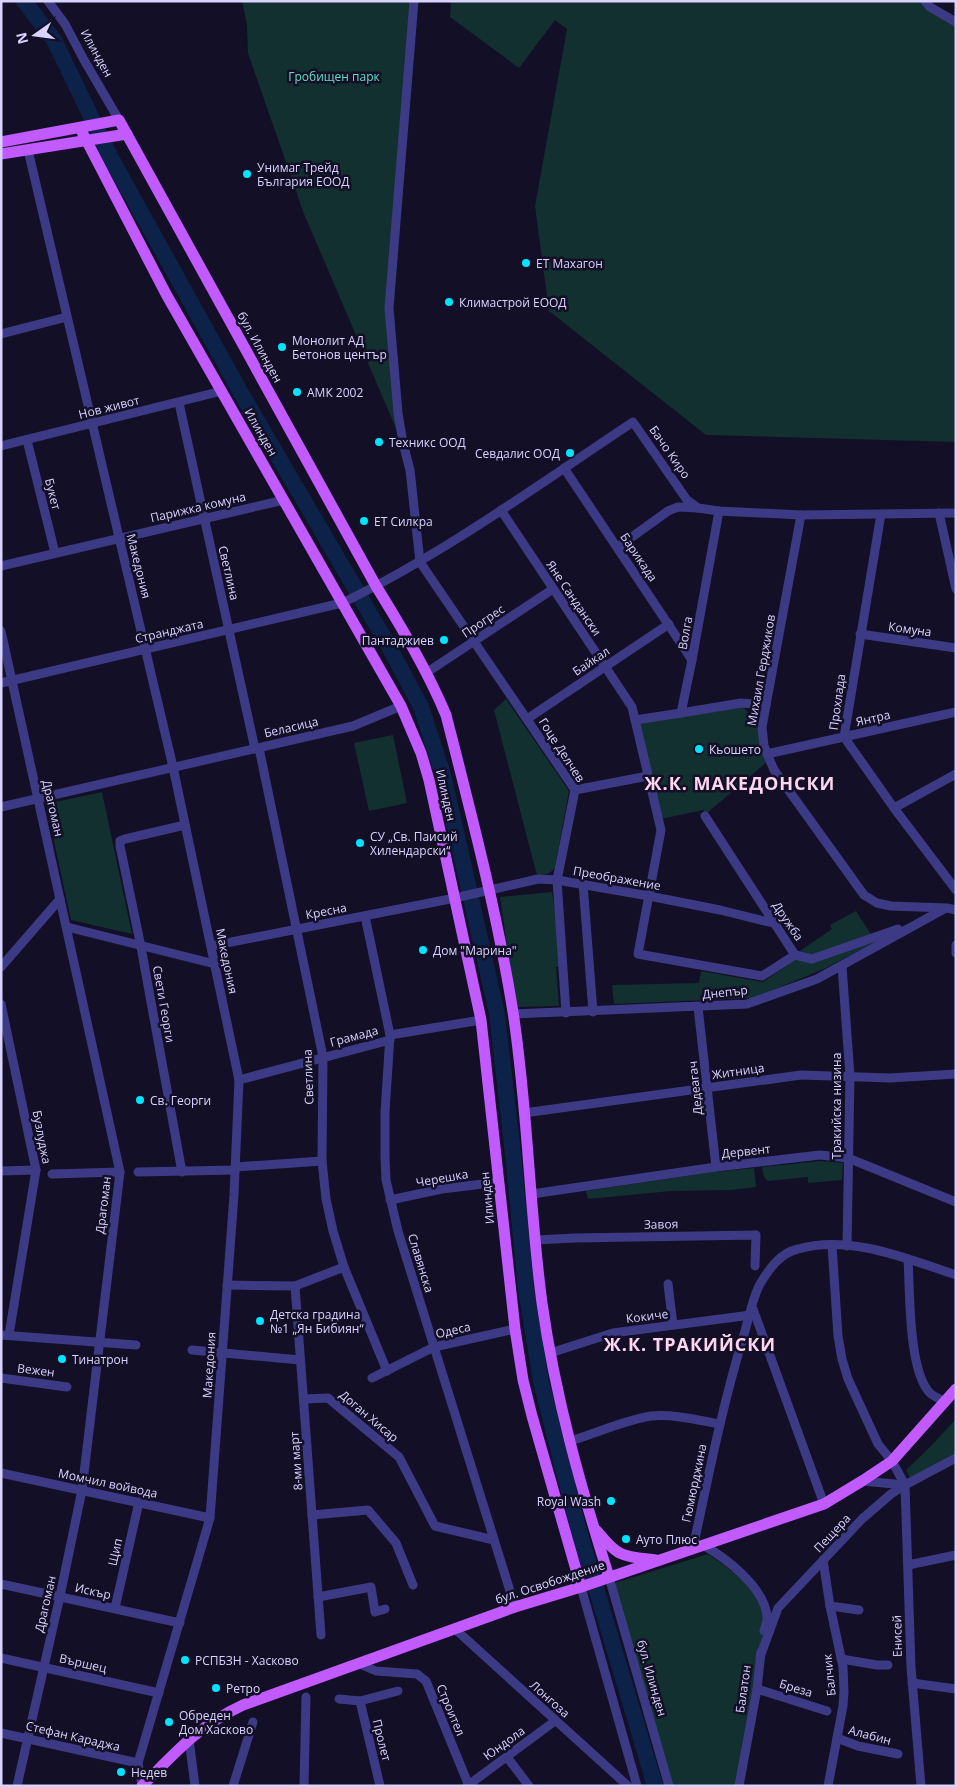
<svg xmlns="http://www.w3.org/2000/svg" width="957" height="1787" font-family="'Open Sans',sans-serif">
<rect width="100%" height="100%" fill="#130f26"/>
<g fill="#12302f">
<path d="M 242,1 L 414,1 L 389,308 L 401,440 L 304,214 L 248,53 L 247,25 Z"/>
<path d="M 451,1 L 925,1 L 956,22 L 956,442 L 706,435 L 549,311 L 535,206 L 567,29 L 555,20 L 519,68 L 450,17 Z"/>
<path d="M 506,699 L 569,791 L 555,867 C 551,874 545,875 538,875 L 536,872 L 494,710 Z"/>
<path d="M 741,706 C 761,721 761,739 767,762 L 706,814 L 703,810 L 661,819 L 638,721 Z"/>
<path d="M 393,735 L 407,803 L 369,811 L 354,743 Z"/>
<path d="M 102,792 L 132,934 L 71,920 L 46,804 Z"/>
<path d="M 552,892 L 562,961 L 561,966 L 556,967 L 559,1006 L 516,1007 L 500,897 Z"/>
<path d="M 856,911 L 872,936 L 814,956 L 801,952 L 800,951 L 832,929 L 830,925 Z"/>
<path d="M 890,934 L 824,969 L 753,998 L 614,1004 L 612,985 L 699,983 L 701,971 L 763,982 L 798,958 Z"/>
<path d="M 821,1161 L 843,1163 L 842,1180 L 808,1183 L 808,1177 L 768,1181 L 764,1177 L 762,1167 Z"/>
<path d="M 754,1168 L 756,1187 L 731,1190 L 671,1191 L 588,1199 L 586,1191 L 713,1172 Z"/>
<path d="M 956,1419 L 956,1453 L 910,1478 L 906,1470 L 929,1448 Z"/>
<path d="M 708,1554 C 727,1567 753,1584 761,1608 C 768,1629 758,1665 754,1688 C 749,1720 743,1753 737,1786 L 673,1786 L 615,1583 Z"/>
</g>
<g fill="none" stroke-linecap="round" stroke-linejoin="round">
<path stroke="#0c2248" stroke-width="16" d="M 24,1 L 54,40 L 111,158 L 241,393 L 387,643 L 421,707 L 443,774 L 497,1014 L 513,1154 L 526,1289 L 541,1382 L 579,1531 L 655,1786"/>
<g stroke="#3d3a85" stroke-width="9">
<path d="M 48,1 L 65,24 L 84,60 L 119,120"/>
<path d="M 414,1 L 389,308 L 398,413 L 403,443 L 410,470 L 420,562 L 575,790 L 557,880 L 566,1013"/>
<path d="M 925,1 L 930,7 L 956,22"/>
<path d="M 28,150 L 173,767 L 239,1080 L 234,1195 L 210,1518 L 138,1763 L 142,1785"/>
<path d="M 1,334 L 67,317"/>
<path d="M 179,403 L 255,749"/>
<path d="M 27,440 L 55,553"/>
<path d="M 1,446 L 222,391"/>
<path d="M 564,468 L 692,660"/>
<path d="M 501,510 L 632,707 L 661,830 L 638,954 L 762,976 L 795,955"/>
<path d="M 939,513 L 956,589"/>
<path d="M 881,514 L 844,737 L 894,808 L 956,890"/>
<path d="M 801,515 L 762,727 L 764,746 L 774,770 L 864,895 L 877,903 L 891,906 L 947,908 L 956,910"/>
<path d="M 618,547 L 668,511 L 678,507 L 698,508"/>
<path d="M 1,566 L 284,500"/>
<path d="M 1,631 L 120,1172 L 82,1490 L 60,1596 L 17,1786"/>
<path d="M 860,634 L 956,648"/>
<path d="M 426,673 L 553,589"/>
<path d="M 1,683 L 342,603 C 445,553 538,485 633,422 L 687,500 L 698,508 L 719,511 L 801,515 L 956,513"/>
<path d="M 681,713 L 741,703 L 766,705"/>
<path d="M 527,719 L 669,624"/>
<path d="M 635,720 L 681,713 L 692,660 L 719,511"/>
<path d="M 259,748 L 323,1057 L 322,1161 L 326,1199 L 333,1231 L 344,1267 L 387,1371"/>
<path d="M 767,754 L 956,712"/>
<path d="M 575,790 L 648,776"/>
<path d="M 1,807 L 353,726 L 401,706"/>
<path d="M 894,808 L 956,774"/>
<path d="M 705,816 L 795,955 L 812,959 L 898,929"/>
<path d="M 583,884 L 593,1012"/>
<path d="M 365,916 L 390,1035 L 385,1112 L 385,1157 L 386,1180 L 398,1231 L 515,1607"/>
<path d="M 67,927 L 215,964"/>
<path d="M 956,945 L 956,953"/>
<path d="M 211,946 L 455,898 L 538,879 L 557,880 L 649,896 L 720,910 L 773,923"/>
<path d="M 842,966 L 850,1076 L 847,1246"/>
<path d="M 1,967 L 60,899"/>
<path d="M 1,1004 L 36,1170 L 9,1335"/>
<path d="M 698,1007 L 716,1167"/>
<path d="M 513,1014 L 747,1004 L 817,979 L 944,909"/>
<path d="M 390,1035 L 481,1020"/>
<path d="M 239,1080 L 390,1040"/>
<path d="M 524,1113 L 801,1075 L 890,1078 L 956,1074"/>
<path d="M 1,1171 L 36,1170"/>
<path d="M 138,1172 L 235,1170 L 236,1167 L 322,1161"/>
<path d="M 182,1172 L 141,947 L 120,846 L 120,841 L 125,839 L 185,825"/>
<path d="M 52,1174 L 120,1172"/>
<path d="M 532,1194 L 716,1167 L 820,1155 L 848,1158 L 956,1202"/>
<path d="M 390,1200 L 442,1189 L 499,1182"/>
<path d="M 536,1240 L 575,1238 L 756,1235 L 755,1266"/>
<path d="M 832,1245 L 838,1336 L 842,1359 L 848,1379 L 878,1444 L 892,1461 L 905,1485 L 911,1667 L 921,1786"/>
<path d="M 908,1259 C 910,1290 908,1373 931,1394 C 935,1397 940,1399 945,1402"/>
<path d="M 668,1284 L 673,1325"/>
<path d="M 227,1285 L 295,1286 L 344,1267"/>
<path d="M 295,1286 L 321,1635"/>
<path d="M 753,1309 L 824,1504"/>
<path d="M 1,1335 L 136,1345"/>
<path d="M 192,1350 L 300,1360"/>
<path d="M 550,1353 L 613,1333 L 751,1315"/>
<path d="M 1,1378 L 67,1387"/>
<path d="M 372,1378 L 434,1347 L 515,1329"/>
<path d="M 304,1399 L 328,1398 L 399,1457 L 435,1526 L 494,1540"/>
<path d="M 570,1441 C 594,1434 628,1419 651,1416 C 674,1414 698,1420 720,1424"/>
<path d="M 1,1473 L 210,1518"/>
<path d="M 862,1481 L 905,1485"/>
<path d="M 312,1515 L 368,1510 L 396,1543 L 413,1585"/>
<path d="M 703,1545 C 726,1558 764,1587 767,1616 C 768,1620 765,1627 764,1631"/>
<path d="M 693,1548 C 708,1478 722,1407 743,1338 C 748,1322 752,1299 760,1284 C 769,1269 780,1253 798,1249 C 849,1234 908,1259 956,1275"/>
<path d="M 823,1560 L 830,1606 L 843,1667 L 844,1692 L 843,1706 L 828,1786"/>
<path d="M 908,1565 L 956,1555"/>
<path d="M 609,1577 L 669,1786"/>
<path d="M 1,1584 L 180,1623"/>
<path d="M 581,1587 L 637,1786"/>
<path d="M 318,1597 L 371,1587 L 375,1612 L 385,1609"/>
<path d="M 830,1606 L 859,1610"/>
<path d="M 115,1608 L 139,1502"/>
<path d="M 455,1629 L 628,1786"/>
<path d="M 760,1657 L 778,1608 L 862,1519 L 891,1494 L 905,1485 L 956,1458"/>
<path d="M 1,1658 L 159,1693"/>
<path d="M 841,1659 L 877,1665 L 888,1665"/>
<path d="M 360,1664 L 376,1671 L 417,1674 L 426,1681 L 469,1786"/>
<path d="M 912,1683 L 956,1689"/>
<path d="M 757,1689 L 827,1711"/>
<path d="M 339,1699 L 360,1701 L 398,1691"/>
<path d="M 360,1701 L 380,1786"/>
<path d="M 1,1733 L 138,1763"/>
<path d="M 837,1738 L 858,1746 L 898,1754"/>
<path d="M 189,1739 L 195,1786"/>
<path d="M 507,1757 L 529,1786"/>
<path d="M 233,1786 L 253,1722"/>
<path d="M 304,1786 L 306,1697"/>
<path d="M 467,1786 L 555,1721"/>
<path d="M 739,1786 L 757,1689 L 761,1652"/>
</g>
<g stroke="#c25bff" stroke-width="11">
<path d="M 80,128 L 166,294 L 401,706 L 421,753 L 429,780 L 481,1020 L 515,1329 L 523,1380 L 532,1416 L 581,1587"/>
<path d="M 1,142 L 119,120 L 376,586 C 402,628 427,670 446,715 C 471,813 497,912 513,1012 C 528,1109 529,1206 542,1303 C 555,1396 581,1488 609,1577"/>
<path d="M 1,154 L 127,134"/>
<path d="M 597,1531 C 619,1558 622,1556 656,1560"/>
<path d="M 142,1786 C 176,1752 198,1726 243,1705 L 515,1607 L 581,1587 L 824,1504 L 862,1481 L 892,1461 L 956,1389"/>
</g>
</g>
<g fill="#00e5ff" stroke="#130f26" stroke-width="2">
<circle cx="247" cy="174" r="5"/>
<circle cx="526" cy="263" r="5"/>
<circle cx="449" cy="302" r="5"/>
<circle cx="282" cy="347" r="5"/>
<circle cx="297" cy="392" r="5"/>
<circle cx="379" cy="442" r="5"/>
<circle cx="570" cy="453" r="5"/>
<circle cx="364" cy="521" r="5"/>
<circle cx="444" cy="640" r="5"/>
<circle cx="699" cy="749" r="5"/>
<circle cx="360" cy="843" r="5"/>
<circle cx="423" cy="950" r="5"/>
<circle cx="140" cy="1100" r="5"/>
<circle cx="260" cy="1321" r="5"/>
<circle cx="62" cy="1359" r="5"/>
<circle cx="611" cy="1501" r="5"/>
<circle cx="626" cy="1539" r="5"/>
<circle cx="185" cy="1660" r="5"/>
<circle cx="216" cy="1688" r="5"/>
<circle cx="169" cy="1722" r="5"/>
<circle cx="121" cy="1772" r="5"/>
</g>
<g text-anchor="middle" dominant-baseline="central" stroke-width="5" stroke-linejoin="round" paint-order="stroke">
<g font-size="12" fill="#d9d4ff" stroke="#130f26">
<text transform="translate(97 53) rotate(61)">Илинден</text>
<text transform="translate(260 347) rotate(61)">бул. Илинден</text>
<text transform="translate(109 407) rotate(-14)">Нов живот</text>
<text transform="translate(261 432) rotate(60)">Илинден</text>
<text transform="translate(670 452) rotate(55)">Бачо Киро</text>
<text transform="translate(53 494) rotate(76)">Букет</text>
<text transform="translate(198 507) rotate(-13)">Парижка комуна</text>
<text transform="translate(639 557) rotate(56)">Барикада</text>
<text transform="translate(139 566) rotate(76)">Македония</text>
<text transform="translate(229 573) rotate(77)">Светлина</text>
<text transform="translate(574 598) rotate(56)">Яне Сандански</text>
<text transform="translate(483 621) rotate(-34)">Прогрес</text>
<text transform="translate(910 629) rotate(8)">Комуна</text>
<text transform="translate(169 631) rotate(-13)">Странджата</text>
<text transform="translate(685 633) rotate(-80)">Волга</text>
<text transform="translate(591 661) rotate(-34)">Байкал</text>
<text transform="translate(761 670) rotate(-80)">Михаил Герджиков</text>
<text transform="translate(837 702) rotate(-82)">Прохлада</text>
<text transform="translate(873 718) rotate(-13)">Янтра</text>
<text transform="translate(291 727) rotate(-13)">Беласица</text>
<text transform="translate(562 750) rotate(57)">Гоце Делчев</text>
<text transform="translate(446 795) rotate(77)">Илинден</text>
<text transform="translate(53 808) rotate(77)">Драгоман</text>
<text transform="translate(617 878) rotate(10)">Преображение</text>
<text transform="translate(326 911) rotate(-11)">Кресна</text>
<text transform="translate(788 921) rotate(56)">Дружба</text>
<text transform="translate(227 961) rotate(78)">Македония</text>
<text transform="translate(725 992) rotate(-6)">Днепър</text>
<text transform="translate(164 1004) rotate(80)">Свети Георги</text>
<text transform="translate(354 1036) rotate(-15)">Грамада</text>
<text transform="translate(738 1071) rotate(-8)">Житница</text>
<text transform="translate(308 1077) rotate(-92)">Светлина</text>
<text transform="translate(695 1088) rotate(-96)">Дедеагач</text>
<text transform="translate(836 1106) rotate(-90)">Тракийска низина</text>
<text transform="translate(42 1137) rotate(79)">Бузлуджа</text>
<text transform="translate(746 1151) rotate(-6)">Дервент</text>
<text transform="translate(442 1178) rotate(-10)">Черешка</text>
<text transform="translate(487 1198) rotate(-96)">Илинден</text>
<text transform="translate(103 1205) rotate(-83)">Драгоман</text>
<text transform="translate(661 1224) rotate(-1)">Завоя</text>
<text transform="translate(421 1263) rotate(73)">Славянска</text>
<text transform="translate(647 1316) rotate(-7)">Кокиче</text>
<text transform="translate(453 1330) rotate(-13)">Одеса</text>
<text transform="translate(209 1365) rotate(-86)">Македония</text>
<text transform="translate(36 1370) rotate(7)">Вежен</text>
<text transform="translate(369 1416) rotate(40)">Доган Хисар</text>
<text transform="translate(296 1461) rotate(-94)">8-ми март</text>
<text transform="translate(108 1483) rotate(12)">Момчил войвода</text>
<text transform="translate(694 1483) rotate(-78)">Гюмюрджина</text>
<text transform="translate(832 1533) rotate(-47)">Пещера</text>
<text transform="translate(115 1552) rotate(-77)">Щип</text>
<text transform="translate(550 1582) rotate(-18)">бул. Освобождение</text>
<text transform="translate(93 1591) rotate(12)">Искър</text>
<text transform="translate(45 1604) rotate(-77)">Драгоман</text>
<text transform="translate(897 1636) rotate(-91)">Енисей</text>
<text transform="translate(83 1663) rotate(13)">Вършец</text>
<text transform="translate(829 1675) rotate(-96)">Балчик</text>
<text transform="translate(652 1678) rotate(74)">бул. Илинден</text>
<text transform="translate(796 1688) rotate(17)">Бреза</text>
<text transform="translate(743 1689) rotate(-82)">Балатон</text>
<text transform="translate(550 1699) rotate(42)">Лонгоза</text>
<text transform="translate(451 1710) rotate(67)">Строител</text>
<text transform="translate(870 1735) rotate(15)">Алабин</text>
<text transform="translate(73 1736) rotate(13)">Стефан Караджа</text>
<text transform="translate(382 1740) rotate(76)">Пролет</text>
<text transform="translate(504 1743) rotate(-36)">Юндола</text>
</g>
<g font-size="12" fill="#5fe0c0" stroke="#130f26">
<text x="334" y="76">Гробищен парк</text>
</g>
<g font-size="12" fill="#d9d4ff" stroke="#130f26" text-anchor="start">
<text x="257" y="167">Унимаг Трейд<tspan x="257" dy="14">България ЕООД</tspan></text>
<text x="536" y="263">ЕТ Махагон</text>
<text x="459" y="302">Климастрой ЕООД</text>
<text x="292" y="340">Монолит АД<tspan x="292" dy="14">Бетонов център</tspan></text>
<text x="307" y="392">АМК 2002</text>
<text x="389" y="442">Техникс ООД</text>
<text x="560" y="453" text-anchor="end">Севдалис ООД</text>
<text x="374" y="521">ЕТ Силкра</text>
<text x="434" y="640" text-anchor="end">Пантаджиев</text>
<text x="709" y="749">Кьошето</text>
<text x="370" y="836">СУ „Св. Паисий<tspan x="370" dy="14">Хилендарски“</tspan></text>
<text x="433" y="950">Дом "Марина"</text>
<text x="150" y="1100">Св. Георги</text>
<text x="270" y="1314">Детска градина<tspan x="270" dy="14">№1 „Ян Бибиян“</tspan></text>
<text x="72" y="1359">Тинатрон</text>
<text x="601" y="1501" text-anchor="end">Royal Wash</text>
<text x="636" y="1539">Ауто Плюс</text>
<text x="195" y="1660">РСПБЗН - Хасково</text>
<text x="226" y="1688">Ретро</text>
<text x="179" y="1715">Обреден<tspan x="179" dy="14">Дом Хасково</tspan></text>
<text x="131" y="1772">Недев</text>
</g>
<g font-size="18" font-weight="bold" letter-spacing="1" fill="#ffd6f0" stroke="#130f26">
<text x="740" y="783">Ж.К. МАКЕДОНСКИ</text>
<text x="690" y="1344">Ж.К. ТРАКИЙСКИ</text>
</g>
</g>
<rect width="957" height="1787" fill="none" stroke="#d9d4ff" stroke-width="5"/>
<g transform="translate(35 35) rotate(256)" stroke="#130f26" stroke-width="4" paint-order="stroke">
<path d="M0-4L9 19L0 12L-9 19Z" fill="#d9d4ff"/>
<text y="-8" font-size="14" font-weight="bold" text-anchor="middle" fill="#d9d4ff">N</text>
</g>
</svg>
